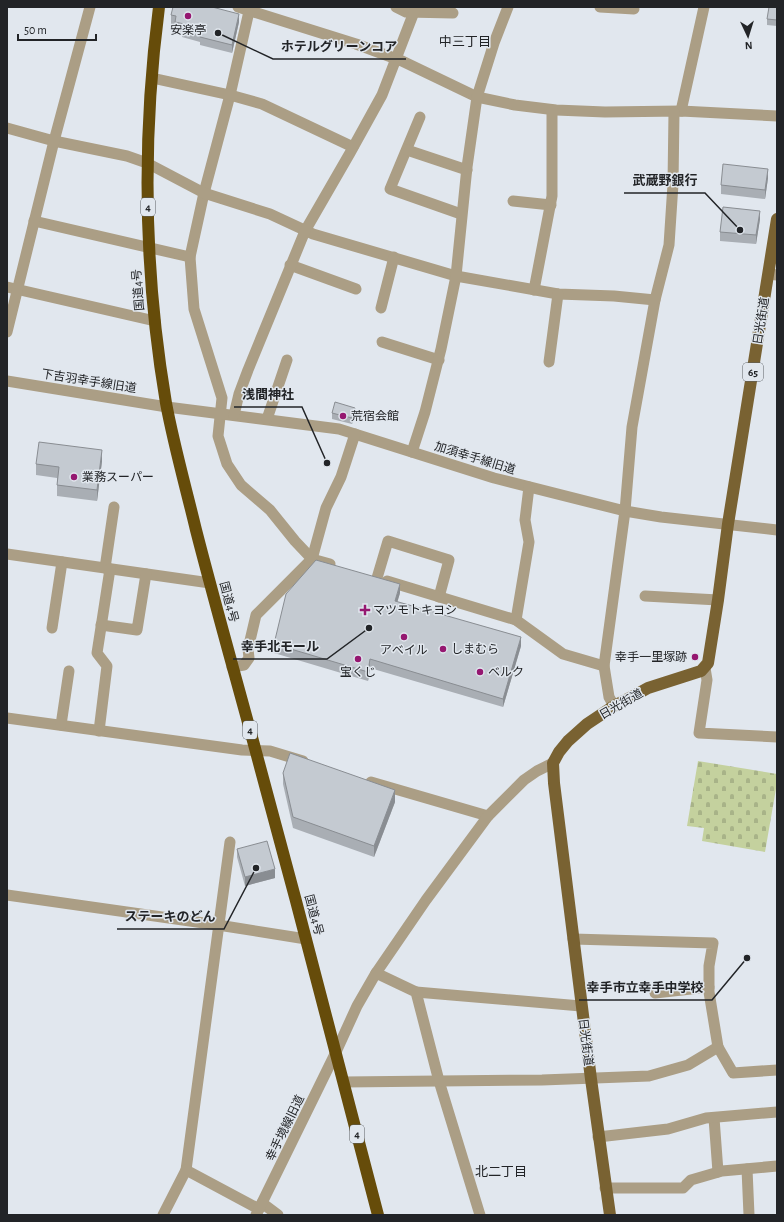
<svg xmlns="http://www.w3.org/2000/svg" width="784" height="1222" font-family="'Alegreya Sans','Noto Sans JP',sans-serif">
<defs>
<pattern id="cemetery-stones" width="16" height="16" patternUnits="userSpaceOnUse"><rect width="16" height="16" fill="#c4d19e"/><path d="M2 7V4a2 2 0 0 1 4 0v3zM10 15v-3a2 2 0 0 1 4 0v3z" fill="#a8b388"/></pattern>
</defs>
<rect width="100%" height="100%" fill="#e1e7ee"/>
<path fill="url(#cemetery-stones)" d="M 698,761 L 777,774 L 777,783 L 765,852 L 702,841 L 704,828 L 687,826 Z"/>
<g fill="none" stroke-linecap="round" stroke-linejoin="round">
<g stroke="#ab9e85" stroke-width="11">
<path d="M 238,7 L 356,44 L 402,61 L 477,97 L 515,105 L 556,110 L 605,112 L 681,111 L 777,116"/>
<path d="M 250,7 L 230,95 L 204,193 L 190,257 L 194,309 L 222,398 L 218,436 L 227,464 L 241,485 L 270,510 L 295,541 L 312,559 L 330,564"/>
<path d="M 396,7 L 406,12 L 453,13"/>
<path d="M 600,7 L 634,9"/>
<path d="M 152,78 L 230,95 L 262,104 L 353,147"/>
<path d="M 681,111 L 704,7"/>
<path d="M 420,117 L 390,189 L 461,214"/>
<path d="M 7,128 L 54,141 L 127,156 L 147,163 L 204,193 L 270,214 L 313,234 L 456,276 L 558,294 L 614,296 L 655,300"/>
<path d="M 407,150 L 467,170"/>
<path d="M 513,201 L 551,205"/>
<path d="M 34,221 L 190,257"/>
<path d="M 290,265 L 356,289"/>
<path d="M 769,274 L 777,275"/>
<path d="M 7,287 L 155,321"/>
<path d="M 534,290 L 552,196 L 552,110"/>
<path d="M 381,308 L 394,257"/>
<path d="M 7,332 L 54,141 L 90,7"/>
<path d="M 382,342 L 439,360"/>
<path d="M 549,362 L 558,294"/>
<path d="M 7,381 L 167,407 L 339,429 L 494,478 L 625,511 L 661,517 L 777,530"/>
<path d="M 234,415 L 239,394 L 248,370 L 305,231 L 350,153 L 382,95 L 414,12"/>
<path d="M 267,419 L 287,360"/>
<path d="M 412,452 L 425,412 L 441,349 L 456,276 L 467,167 L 477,97 L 494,43 L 508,7"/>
<path d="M 7,554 L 210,583"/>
<path d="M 105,568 L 114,507"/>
<path d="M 377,578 L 388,541 L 449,560 L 439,597"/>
<path d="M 387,581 L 516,620 L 563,654 L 604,666"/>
<path d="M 645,596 L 718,600"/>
<path d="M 516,620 L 529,542 L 525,520 L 529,487"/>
<path d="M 101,625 L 137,630 L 146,574"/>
<path d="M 52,628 L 62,562"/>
<path d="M 232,667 L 244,665 L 249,658 L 248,649 L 256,615 L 312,559 L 326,508 L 341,477 L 355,434"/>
<path d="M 705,668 L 707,680 L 699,733 L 777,737"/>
<path d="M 614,706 L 609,697 L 604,666 L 625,511 L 632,427 L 655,300 L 669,245 L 673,184 L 674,112"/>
<path d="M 7,718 L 242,750 L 270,751 L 303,761"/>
<path d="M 61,725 L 69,671"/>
<path d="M 99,731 L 107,666 L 97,653 L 110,569"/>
<path d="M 371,782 L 488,816"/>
<path d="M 7,895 L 218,925 L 306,939"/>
<path d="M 376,973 L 416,992 L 439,1081 L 480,1215"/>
<path d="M 416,992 L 581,1006"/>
<path d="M 655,993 L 709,987"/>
<path d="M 718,1047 L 733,1073 L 777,1070"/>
<path d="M 344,1082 L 542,1080 L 649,1076 L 688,1065 L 718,1047 L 709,992 L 709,966 L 713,943 L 573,939"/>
<path d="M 714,1118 L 718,1172"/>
<path d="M 598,1137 L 668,1129 L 706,1118 L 777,1112"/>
<path d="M 747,1169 L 749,1215"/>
<path d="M 186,1170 L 230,842"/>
<path d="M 605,1188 L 683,1188 L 691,1180 L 722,1171 L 777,1166"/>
<path d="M 262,1203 L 278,1215"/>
<path d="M 163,1215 L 186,1170 L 259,1209"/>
<path d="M 256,1215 L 336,1052 L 357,1006 L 376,973 L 426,900 L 488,816 L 524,780 L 537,771 L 553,763"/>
</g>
<path stroke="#796232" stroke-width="12" d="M 610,1215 L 591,1079 L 554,783 L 553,763 L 559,752 L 568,741 L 587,724 L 614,706 L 639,693 L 648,688 L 701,671 L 708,663 L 718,600 L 728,524 L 777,219"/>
<path stroke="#664c0a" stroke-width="12" d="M 159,7 C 142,138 144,273 166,403 C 174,446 186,488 196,530 C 215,604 236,678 256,752 C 298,906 338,1061 378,1215"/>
</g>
<g fill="#a9aeb4">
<path d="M 777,7 L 777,26 L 767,25 L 767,19 Z"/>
<path d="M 171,15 L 239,22 L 232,53 L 200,45 L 200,42 L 182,37 L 182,32 L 175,30 L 175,25 L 171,24 Z"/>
<path d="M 768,178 L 765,199 L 721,194 L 721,185 Z"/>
<path d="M 760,219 L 756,244 L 720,241 L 720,232 Z"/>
<path d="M 332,413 L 355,413 L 352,424 L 332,419 Z"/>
<path d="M 102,461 L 97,501 L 57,496 L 57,478 L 36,475 L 36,464 Z"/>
<path d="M 400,593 L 397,602 L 521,646 L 503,707 L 370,668 L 368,681 L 274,653 L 274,644 Z"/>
<path d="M 283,773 L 395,802 L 374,857 L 293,828 L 283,784 Z"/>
<path d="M 237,849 L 275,878 L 245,886 L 237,857 Z"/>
</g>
<g fill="#898d92">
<path d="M 239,14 L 239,22 L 232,53 L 232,45 Z"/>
<path d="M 768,169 L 768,178 L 765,199 L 765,190 Z"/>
<path d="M 760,211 L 760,219 L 756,244 L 756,235 Z"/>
<path d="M 355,408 L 355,413 L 352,424 L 352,418 Z"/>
<path d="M 102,450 L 102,461 L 97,501 L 97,490 Z"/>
<path d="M 400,584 L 400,593 L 395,610 L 395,601 Z"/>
<path d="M 521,637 L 521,646 L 503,707 L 503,699 Z"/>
<path d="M 370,659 L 370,668 L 368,681 L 368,672 Z"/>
<path d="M 395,790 L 395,802 L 374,857 L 374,846 Z"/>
<path d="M 275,869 L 275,878 L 245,886 L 245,877 Z"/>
</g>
<g fill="#c4cad1" stroke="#898d92">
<path d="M 173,7 L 212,7 L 239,14 L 232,45 L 200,37 L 200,33 L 182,29 L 184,24 L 175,22 L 176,16 L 171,15 Z"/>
<path d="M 769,7 L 777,7 L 777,20 L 767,19 Z"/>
<path d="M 723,164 L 768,169 L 765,190 L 721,185 Z"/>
<path d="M 723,207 L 760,211 L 756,235 L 720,232 Z"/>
<path d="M 335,402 L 355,408 L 352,418 L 332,413 Z"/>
<path d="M 39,442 L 102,450 L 97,490 L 57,485 L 59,467 L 36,464 Z"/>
<path d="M 316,560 L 400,584 L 395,601 L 521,637 L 503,699 L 370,659 L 368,672 L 274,644 L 286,594 Z"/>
<path d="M 290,753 L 395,790 L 374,846 L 293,817 L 283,773 Z"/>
<path d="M 267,841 L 275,869 L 245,877 L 237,849 Z"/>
</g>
<g fill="#951770" stroke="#e1e7ee" stroke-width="1.5">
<circle cx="188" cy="16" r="4"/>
<circle cx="343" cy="416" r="4"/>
<circle cx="74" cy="477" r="4"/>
<path d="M363 604h4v4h4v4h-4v4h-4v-4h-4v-4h4z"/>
<circle cx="404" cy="637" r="4"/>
<circle cx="443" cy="649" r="4"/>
<circle cx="695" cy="657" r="4"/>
<circle cx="358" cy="659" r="4"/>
<circle cx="480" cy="672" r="4"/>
</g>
<g text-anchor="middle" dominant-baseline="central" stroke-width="3" stroke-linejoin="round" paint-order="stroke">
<g fill="#e1e7ee" stroke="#5b5e63" stroke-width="1">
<rect x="141" y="198" width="14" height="18" rx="3"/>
<rect x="743" y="363" width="20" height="18" rx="3"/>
<rect x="243" y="721" width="14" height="18" rx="3"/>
<rect x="350" y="1125" width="14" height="18" rx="3"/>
</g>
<g font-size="11" font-weight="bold" fill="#222427">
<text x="148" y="207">4</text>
<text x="753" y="372">65</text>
<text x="250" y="730">4</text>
<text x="357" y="1134">4</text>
</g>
<g font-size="12" fill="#222427" stroke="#e1e7ee" text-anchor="start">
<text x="188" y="30" text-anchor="middle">安楽亭</text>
<text x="351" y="416">荒宿会館</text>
<text x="82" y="477">業務スーパー</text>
<text x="373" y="610">マツモトキヨシ</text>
<text x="451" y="649">しまむら</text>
<text x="404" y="650" text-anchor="middle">アベイル</text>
<text x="687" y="657" text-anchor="end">幸手一里塚跡</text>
<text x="358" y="672" text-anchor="middle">宝くじ</text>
<text x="488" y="672">ベルク</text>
</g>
<g font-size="12" fill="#222427" stroke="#e1e7ee">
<text transform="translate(138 290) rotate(-95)">国道4号</text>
<text transform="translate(761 321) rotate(-81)">日光街道</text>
<text transform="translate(89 381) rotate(9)">下吉羽幸手線旧道</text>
<text transform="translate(475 458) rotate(17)">加須幸手線旧道</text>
<text transform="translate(229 602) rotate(75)">国道4号</text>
<text transform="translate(621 704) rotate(-30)">日光街道</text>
<text transform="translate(314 915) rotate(75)">国道4号</text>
<text transform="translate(586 1042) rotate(83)">日光街道</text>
<text transform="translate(285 1128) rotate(-64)">幸手境線旧道</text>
</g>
<g font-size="13" fill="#222427" stroke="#e1e7ee">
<text x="465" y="42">中三丁目</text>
<text x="501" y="1172">北二丁目</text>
</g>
</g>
<path fill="none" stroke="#222427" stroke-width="1.5" d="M218 33L273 59H406M740 230L705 193H624M327 463L302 407H234M369 628L327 659H233M256 868L224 929H117M747 958L712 1000H579"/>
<g fill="#222427" stroke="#e1e7ee" stroke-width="1.5">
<circle cx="218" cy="33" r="4"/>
<circle cx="740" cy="230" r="4"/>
<circle cx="327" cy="463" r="4"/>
<circle cx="369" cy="628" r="4"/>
<circle cx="256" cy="868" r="4"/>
<circle cx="747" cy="958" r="4"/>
</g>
<g font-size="13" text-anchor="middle" font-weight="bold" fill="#222427" stroke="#e1e7ee" stroke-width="3" stroke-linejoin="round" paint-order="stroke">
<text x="339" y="51">ホテルグリーンコア</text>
<text x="665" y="185">武蔵野銀行</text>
<text x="268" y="399">浅間神社</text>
<text x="280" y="651">幸手北モール</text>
<text x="170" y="921">ステーキのどん</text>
<text x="645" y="992">幸手市立幸手中学校</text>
</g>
<rect width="784" height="1222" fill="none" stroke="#222427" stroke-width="16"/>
<g transform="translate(748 36) rotate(176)" stroke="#e1e7ee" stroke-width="3" paint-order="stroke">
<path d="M0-3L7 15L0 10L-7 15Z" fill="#222427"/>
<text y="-6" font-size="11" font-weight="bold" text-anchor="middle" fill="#222427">N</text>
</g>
<path d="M18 34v6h78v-6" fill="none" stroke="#222427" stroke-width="2"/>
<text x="24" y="34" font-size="12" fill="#222427" stroke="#e1e7ee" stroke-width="3" paint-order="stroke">50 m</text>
</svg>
